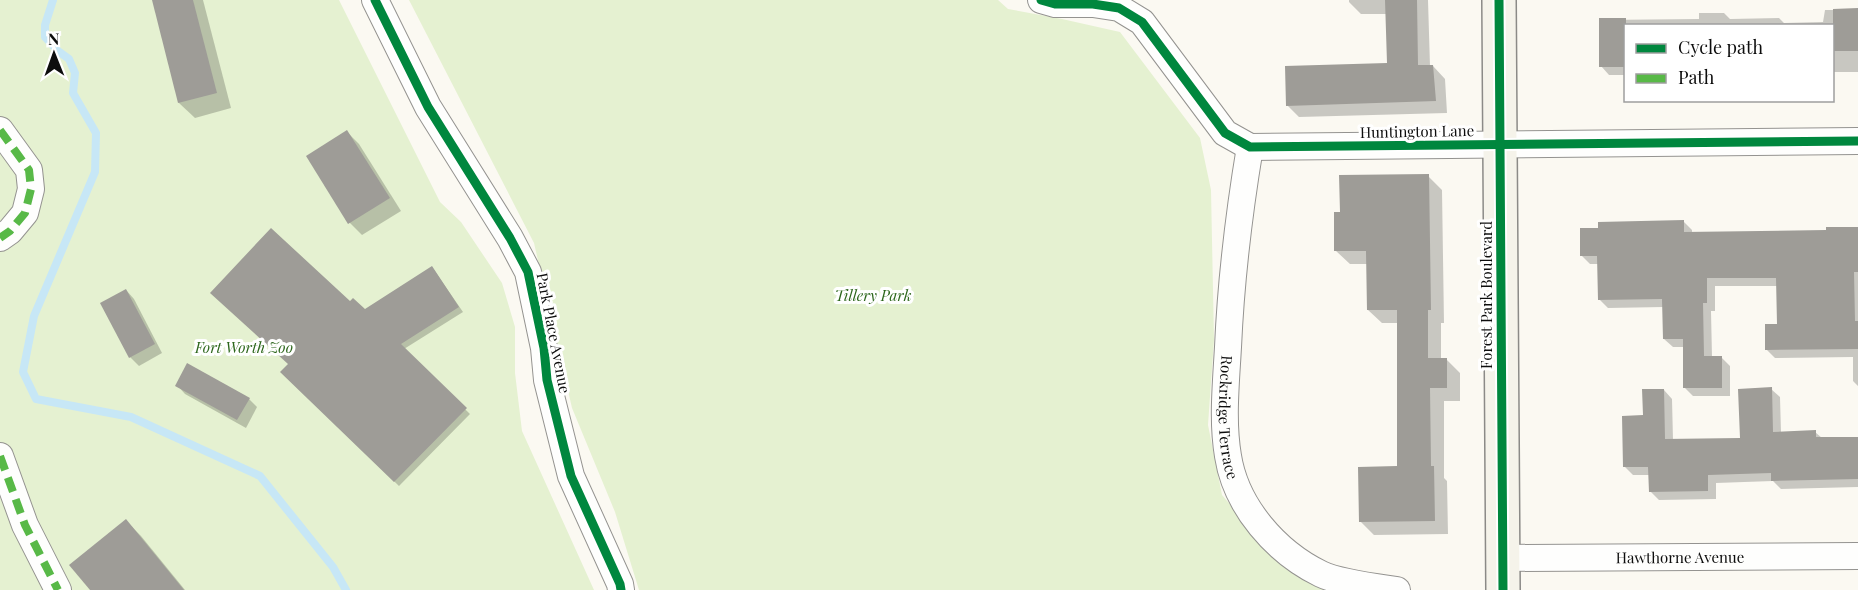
<svg xmlns="http://www.w3.org/2000/svg" width="1858" height="590" font-family="'Playfair Display',serif">
<rect width="100%" height="100%" fill="#fbf9f2"/>
<g fill="#e5f1d1">
<path d="M 0,0 L 339,0 L 440,202 L 461,222 L 502,283 L 515,327 L 515,373 L 522,431 L 594,590 L 0,590 Z"/>
<path d="M 409,0 L 998,0 L 1008,9 L 1062,19 L 1120,32 L 1200,138 L 1211,190 L 1214,340 L 1208,425 L 1222,495 L 1267,547 L 1336,590 L 639,590 L 615,512 L 572,408 L 534,243 Z"/>
</g>
<g fill="#0003">
<path d="M 153,0 L 203,0 L 231,108 L 195,118 L 179,103 Z"/>
<path d="M 1349,0 L 1428,0 L 1430,66 L 1433,66 L 1445,79 L 1447,113 L 1299,117 L 1287,105 L 1388,65 L 1387,14 L 1361,14 L 1349,2 Z"/>
<path d="M 1825,10 L 1858,10 L 1858,72 L 1832,72 L 1832,26 L 1626,26 L 1626,75 L 1609,75 L 1601,66 L 1600,20 L 1699,19 L 1699,13 L 1724,13 L 1730,19 L 1779,18 L 1784,23 L 1823,22 Z"/>
<path d="M 347,132 L 359,144 L 401,211 L 362,235 L 350,223 L 308,157 Z"/>
<path d="M 1428,176 L 1442,190 L 1444,323 L 1441,323 L 1441,359 L 1446,359 L 1460,373 L 1460,401 L 1444,401 L 1444,478 L 1447,481 L 1448,534 L 1374,535 L 1360,521 L 1399,468 L 1398,323 L 1382,323 L 1368,310 L 1368,264 L 1350,264 L 1336,251 L 1342,214 Z"/>
<path d="M 1684,222 L 1692,230 L 1692,233 L 1827,231 L 1858,228 L 1858,386 L 1853,381 L 1853,357 L 1775,358 L 1766,349 L 1779,325 L 1778,286 L 1715,286 L 1715,311 L 1711,311 L 1712,357 L 1721,357 L 1730,366 L 1730,396 L 1693,396 L 1684,387 L 1684,347 L 1673,347 L 1664,339 L 1664,307 L 1608,308 L 1599,299 L 1599,264 L 1590,264 L 1582,256 Z"/>
<path d="M 432,267 L 463,312 L 404,349 L 470,414 L 399,486 L 282,372 L 350,303 L 364,311 Z"/>
<path d="M 126,290 L 134,299 L 162,353 L 139,366 L 130,357 Z"/>
<path d="M 177,385 L 249,399 L 257,407 L 246,428 L 185,394 Z"/>
<path d="M 1771,389 L 1780,397 L 1781,433 L 1815,432 L 1822,438 L 1858,438 L 1858,487 L 1781,489 L 1773,481 L 1716,483 L 1716,499 L 1659,500 L 1650,491 L 1650,475 L 1633,475 L 1625,467 L 1644,417 L 1664,390 L 1672,399 L 1673,440 L 1741,439 Z"/>
<path d="M 126,521 L 141,536 L 185,590 L 92,590 Z"/>
</g>
<g fill="none" stroke-linecap="round" stroke-linejoin="round">
<path stroke="#c7e7f6" stroke-width="8" d="M 53,0 L 45,25 L 45,37 L 58,51 L 69,59 L 75,73 L 73,93 L 96,133 L 95,172 L 34,316 L 23,372 L 36,399 L 131,417 L 260,476 L 333,567 L 346,590"/>
</g>
<g fill="#9e9c97">
<path d="M 152,0 L 193,0 L 217,93 L 178,103 Z"/>
<path d="M 1385,0 L 1417,0 L 1418,65 L 1433,65 L 1436,101 L 1286,106 L 1285,66 L 1387,63 Z"/>
<path d="M 1858,8 L 1858,51 L 1833,51 L 1833,9 Z"/>
<rect x="1599" y="18" width="27" height="49"/>
<path d="M 347,130 L 390,198 L 348,224 L 306,156 Z"/>
<path d="M 1429,174 L 1431,310 L 1428,310 L 1428,358 L 1447,358 L 1447,388 L 1430,388 L 1431,466 L 1434,466 L 1435,521 L 1359,522 L 1358,467 L 1397,466 L 1397,310 L 1367,310 L 1366,251 L 1334,251 L 1334,212 L 1340,212 L 1339,175 Z"/>
<path d="M 1684,220 L 1684,232 L 1826,230 L 1826,227 L 1858,227 L 1858,272 L 1854,272 L 1855,321 L 1858,321 L 1858,349 L 1765,350 L 1765,324 L 1777,324 L 1776,278 L 1707,278 L 1707,303 L 1703,303 L 1704,356 L 1722,356 L 1722,388 L 1683,388 L 1683,339 L 1663,339 L 1662,299 L 1598,300 L 1597,256 L 1580,256 L 1580,228 L 1598,228 L 1598,222 Z"/>
<path d="M 271,228 L 350,301 L 353,298 L 365,309 L 432,266 L 459,307 L 401,344 L 467,408 L 394,482 L 280,372 L 288,364 L 210,293 Z"/>
<path d="M 126,289 L 155,344 L 129,358 L 100,303 Z"/>
<path d="M 187,363 L 250,398 L 237,420 L 175,386 Z"/>
<path d="M 1772,387 L 1773,432 L 1816,430 L 1816,437 L 1858,437 L 1858,479 L 1771,481 L 1771,473 L 1708,475 L 1708,491 L 1649,492 L 1648,467 L 1623,467 L 1622,416 L 1643,415 L 1642,389 L 1664,389 L 1665,439 L 1740,438 L 1738,389 Z"/>
<path d="M 126,519 L 184,590 L 90,590 L 69,565 Z"/>
</g>
<g fill="none" stroke-linecap="round" stroke-linejoin="round">
<g stroke="#949390" stroke-width="28">
<g id="street">
<path d="M 375,0 L 428,107 L 510,238 L 528,272 L 544,348 L 547,380 L 571,476 L 620,584 L 621,590"/>
<path d="M 1041,0 L 1055,4 L 1093,4 L 1119,8 L 1142,22 L 1225,133 L 1250,147 L 1858,141"/>
<path d="M 0,130 L 29,170 L 31,189 L 25,213 L 10,231 L 0,238"/>
<path id="s1" d="M 1250,147 C 1239,213 1231,280 1228,347 C 1226,383 1222,421 1228,456 C 1236,507 1276,552 1321,574 C 1340,583 1376,587 1397,590"/>
<path d="M 0,456 L 25,525 L 58,590"/>
<path id="s2" d="M 1503,558 L 1858,556"/>
</g>
</g>
<g stroke="#8b8a87" stroke-width="36">
<path id="secondary" d="M 1499,0 L 1503,590"/>
</g>
<use href="#street" stroke="#fefefd" stroke-width="26"/>
<use href="#secondary" stroke="#f5f3ea" stroke-width="33"/>
<g stroke="#58b947" stroke-width="8" stroke-dasharray="15 8" stroke-linecap="butt">
<path d="M 0,130 L 29,170 L 31,189 L 25,213 L 10,231 L 0,238"/>
<path d="M 0,456 L 25,525 L 58,590"/>
</g>
<g stroke="#fff" stroke-width="13">
<g id="cycleway">
<path d="M 375,0 L 428,107 L 510,238 L 528,272 L 544,348 L 547,380 L 571,476 L 620,584 L 621,590"/>
<path d="M 1041,0 L 1055,4 L 1093,4 L 1119,8 L 1142,22 L 1225,133 L 1250,147 L 1858,141"/>
<path d="M 1499,0 L 1503,590"/>
</g>
</g>
<use href="#cycleway" stroke="#00873e" stroke-width="9"/>
</g>
<g text-anchor="middle" dominant-baseline="central" stroke-width="6" stroke-linejoin="round" paint-order="stroke">
<g font-size="15" fill="#0d0d0d" stroke="#fff">
<text transform="translate(1417 131) rotate(-1)">Huntington Lane</text>
<text transform="translate(1486 295) rotate(-90)">Forest Park Boulevard</text>
<text transform="translate(554 333) rotate(79)">Park Place Avenue</text>
<text stroke="none"><textPath href="#s1" startOffset="272">Rockridge Terrace</textPath></text>
<text stroke="none"><textPath href="#s2" startOffset="177">Hawthorne Avenue</textPath></text>
</g>
<g font-size="15" font-style="italic" fill="#2d671c" stroke="#fff">
<text x="873" y="295">Tillery Park</text>
<text x="244" y="347">Fort Worth Zoo</text>
</g>
</g>
<rect x="1624" y="24" width="210" height="78" fill="#ffffff" stroke="#9e9e9e" stroke-width="1.5"/>
<rect x="1636" y="44" width="30" height="9" fill="#00873e" stroke="#9e9e9e" stroke-width="1.5"/>
<text x="1678" y="54" font-size="18" fill="#0d0d0d">Cycle path</text>
<rect x="1636" y="74" width="30" height="9" fill="#58b947" stroke="#9e9e9e" stroke-width="1.5"/>
<text x="1678" y="84" font-size="18" fill="#0d0d0d">Path</text>
<g transform="translate(54 54) rotate(359)" stroke="#ffffff" stroke-width="4.5" paint-order="stroke">
<path d="M0-4.5L10 22L0 15L-10 22Z" fill="#0d0d0d"/>
<text y="-9" font-size="16" font-weight="bold" text-anchor="middle" fill="#0d0d0d">N</text>
</g>
</svg>
